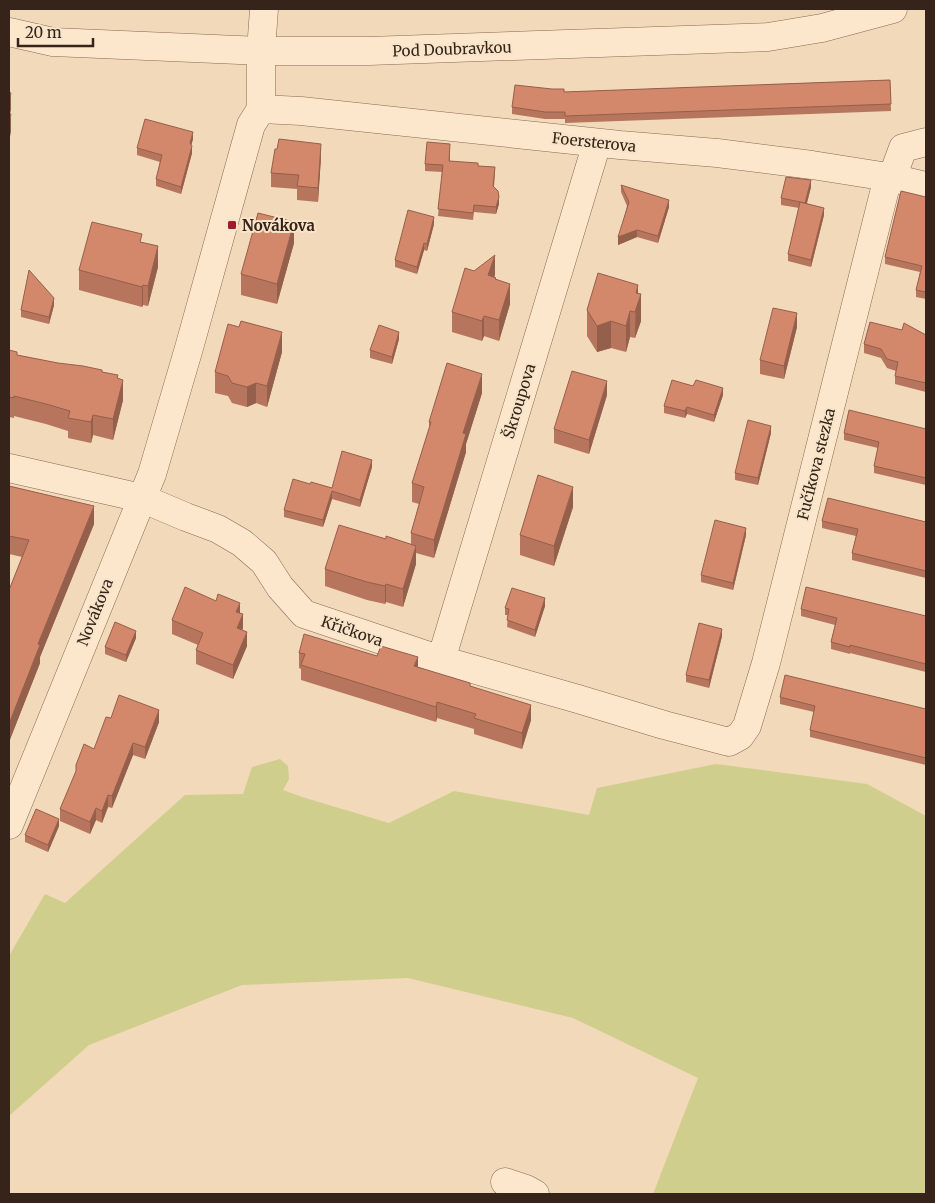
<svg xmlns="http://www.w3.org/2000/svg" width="935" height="1203" font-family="Merriweather,serif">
<rect width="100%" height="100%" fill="#f2d9b9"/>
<path fill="#d0ce8c" d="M 280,759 L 288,766 L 289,779 L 283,790 L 302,797 L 389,823 L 454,791 L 589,815 L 597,788 L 716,764 L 867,784 L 926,816 L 926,1194 L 653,1194 L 698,1078 L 573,1018 L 408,978 L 242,985 L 89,1045 L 9,1116 L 9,956 L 45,894 L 65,903 L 185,795 L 243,794 L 252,767 Z"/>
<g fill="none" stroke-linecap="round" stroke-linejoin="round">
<g stroke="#896852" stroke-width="29">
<g id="minor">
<path d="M 9,32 L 53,42 L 261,51 L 369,51 L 768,37 L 822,28 L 893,9"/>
<path d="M 261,109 L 301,111 L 620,145 L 717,153 L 812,165 L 888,177 L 926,186"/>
<path d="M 892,178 L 903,148 L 926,142"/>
<path d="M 9,468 L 141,498 L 186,517 L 218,529 L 242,543 L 264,562 L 280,587 L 304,614 L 441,660 L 578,699 L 664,725 L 729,742 L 740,736 L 747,726 L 766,663 L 888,177"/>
<path d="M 441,660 L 597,143"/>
<path d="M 9,825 L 152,474 L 189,348 L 251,125 L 261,109 L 261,51 L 264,9"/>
<path d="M 505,1182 L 526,1189 L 535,1194"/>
</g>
</g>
<use href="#minor" stroke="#fce7cc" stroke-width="28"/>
</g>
<g fill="#b6755c">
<path d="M 890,80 L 891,111 L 565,123 L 565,119 L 545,119 L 512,114 L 512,107 L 564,92 Z"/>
<path d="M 193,139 L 191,145 L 192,153 L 181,194 L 156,186 L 156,179 L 160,162 L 137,155 L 137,148 Z"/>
<path d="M 450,151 L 450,161 L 478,166 L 495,174 L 494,187 L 499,204 L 496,214 L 474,212 L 473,220 L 438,216 L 442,172 L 425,171 L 425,164 Z"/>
<path d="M 321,157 L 318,202 L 297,200 L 297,189 L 271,187 L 271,173 Z"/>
<path d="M 621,185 L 669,207 L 658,243 L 637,237 L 618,245 L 627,206 L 621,192 Z"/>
<path d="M 811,187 L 807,203 L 824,215 L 811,267 L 788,261 L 788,254 L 799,208 L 781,205 L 781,198 Z"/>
<path d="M 926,197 L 926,299 L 916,297 L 916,290 L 920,272 L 885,264 L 885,257 Z"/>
<path d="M 434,224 L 427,251 L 424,250 L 417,274 L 395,267 L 395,260 Z"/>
<path d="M 142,242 L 158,267 L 148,306 L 143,305 L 142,307 L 79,290 L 79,270 Z"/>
<path d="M 294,243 L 277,304 L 241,295 L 241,274 Z"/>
<path d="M 495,275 L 494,277 L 510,304 L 499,341 L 484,336 L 482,341 L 452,332 L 452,312 Z"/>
<path d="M 638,294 L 641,321 L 635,338 L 630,337 L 626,352 L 611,348 L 597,352 L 587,336 L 587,310 Z"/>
<path d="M 54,305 L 49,324 L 21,317 L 21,310 Z"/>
<path d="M 797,327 L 784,379 L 760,374 L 760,360 Z"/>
<path d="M 926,335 L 926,392 L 895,384 L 895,376 L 896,371 L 887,368 L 881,358 L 864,353 L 864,344 Z"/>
<path d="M 399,339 L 392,364 L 370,358 L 370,350 Z"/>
<path d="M 9,350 L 17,355 L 102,372 L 118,378 L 123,400 L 113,440 L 93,435 L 91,443 L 68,438 L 68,431 L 46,424 L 14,416 L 14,418 L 9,417 Z"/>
<path d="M 282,352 L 267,407 L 256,403 L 247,407 L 232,403 L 228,396 L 215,393 L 215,372 Z"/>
<path d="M 482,393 L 466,444 L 466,452 L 434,558 L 416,553 L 416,564 L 403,607 L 386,602 L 385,604 L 367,600 L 325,586 L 325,569 L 386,539 L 411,544 L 411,533 L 419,504 L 412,502 L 412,483 L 429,429 L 429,422 Z"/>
<path d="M 607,395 L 589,454 L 554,443 L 554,429 Z"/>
<path d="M 723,395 L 714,422 L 687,414 L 685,418 L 664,413 L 664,406 Z"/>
<path d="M 926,429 L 926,485 L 874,473 L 874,466 L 878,448 L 844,440 L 844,433 Z"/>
<path d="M 771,433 L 758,485 L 735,480 L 735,473 Z"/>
<path d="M 372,467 L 360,507 L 332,499 L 323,527 L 284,517 L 284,510 L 310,484 L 332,488 Z"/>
<path d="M 9,486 L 94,524 L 40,657 L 40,663 L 9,742 L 9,590 L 22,557 L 9,554 Z"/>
<path d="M 573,507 L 554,566 L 520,555 L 520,535 Z"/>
<path d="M 822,521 L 926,522 L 926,578 L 852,560 L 852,553 L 856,536 L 822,528 Z"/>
<path d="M 746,535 L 733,590 L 701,582 L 701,575 Z"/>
<path d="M 545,606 L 535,637 L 507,627 L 508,615 L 505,615 L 505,608 Z"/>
<path d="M 801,609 L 926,616 L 926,672 L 850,653 L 850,654 L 831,649 L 831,642 L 835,625 L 801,616 Z"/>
<path d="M 240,613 L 243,628 L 242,630 L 247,646 L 233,679 L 196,664 L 196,650 L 198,645 L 172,634 L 172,620 Z"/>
<path d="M 722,636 L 709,688 L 686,682 L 686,675 Z"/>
<path d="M 136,638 L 126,662 L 105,654 L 105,647 Z"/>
<path d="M 299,653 L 377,656 L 418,667 L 470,686 L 531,720 L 522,749 L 474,734 L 474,729 L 437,718 L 436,722 L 301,680 L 301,669 L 299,668 Z"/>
<path d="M 780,697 L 926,709 L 926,765 L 810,737 L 810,730 L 814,712 L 780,704 Z"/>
<path d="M 111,718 L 159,722 L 145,759 L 133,755 L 112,808 L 108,807 L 102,823 L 96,820 L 90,834 L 60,821 L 60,809 L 94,749 Z"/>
<path d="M 59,826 L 48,852 L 25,842 L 25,835 Z"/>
</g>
<g fill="#945f4b">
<path d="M 11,93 L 11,110 L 9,119 L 9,102 Z"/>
<path d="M 11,114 L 11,132 L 9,141 L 9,124 Z"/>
<path d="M 193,132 L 193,139 L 190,150 L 190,143 Z"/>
<path d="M 321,144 L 321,157 L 318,202 L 318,188 Z"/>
<path d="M 192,146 L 192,153 L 181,194 L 181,187 Z"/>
<path d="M 811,180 L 811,187 L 805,210 L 805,203 Z"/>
<path d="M 499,197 L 499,204 L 496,214 L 496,207 Z"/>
<path d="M 669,200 L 669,207 L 658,243 L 658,236 Z"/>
<path d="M 824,208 L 824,215 L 811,267 L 811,260 Z"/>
<path d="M 434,217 L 434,224 L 427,251 L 427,244 Z"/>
<path d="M 294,222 L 294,243 L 277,304 L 277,284 Z"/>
<path d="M 637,230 L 637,237 L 618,245 L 618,237 Z"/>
<path d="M 424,243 L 424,250 L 417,274 L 417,267 Z"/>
<path d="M 158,246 L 158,267 L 148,306 L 148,286 Z"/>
<path d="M 495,255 L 495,275 L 488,295 L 488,275 Z"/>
<path d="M 510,284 L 510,304 L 499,341 L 499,320 Z"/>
<path d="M 143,285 L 143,305 L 142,307 L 142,287 Z"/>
<path d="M 638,285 L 638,303 L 641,294 L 641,321 L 635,338 L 636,293 Z"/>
<path d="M 54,298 L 54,305 L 49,324 L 49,317 Z"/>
<path d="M 630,311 L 630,337 L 626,352 L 626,326 Z"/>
<path d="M 797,313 L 797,327 L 784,379 L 784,366 Z"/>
<path d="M 484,316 L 484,336 L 482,341 L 482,321 Z"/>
<path d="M 611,321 L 611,348 L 597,352 L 597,326 Z"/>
<path d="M 282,332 L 282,352 L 267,407 L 267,386 Z"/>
<path d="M 399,332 L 399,339 L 392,364 L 392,357 Z"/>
<path d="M 482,374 L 482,393 L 466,444 L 466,452 L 434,558 L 434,540 L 463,433 Z"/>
<path d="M 123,380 L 123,400 L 113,440 L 113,419 Z"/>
<path d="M 607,381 L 607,395 L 589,454 L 589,440 Z"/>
<path d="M 256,383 L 256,403 L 247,407 L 247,387 Z"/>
<path d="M 723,388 L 723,395 L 714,422 L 714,415 Z"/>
<path d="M 687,407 L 687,414 L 685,418 L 685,411 Z"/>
<path d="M 93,415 L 93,435 L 91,443 L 91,422 Z"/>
<path d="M 771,426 L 771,433 L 758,485 L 758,478 Z"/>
<path d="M 372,460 L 372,467 L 360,507 L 360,500 Z"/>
<path d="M 573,487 L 573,507 L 554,566 L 554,546 Z"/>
<path d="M 332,491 L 332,499 L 323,527 L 323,520 Z"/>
<path d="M 94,506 L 94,524 L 40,657 L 40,663 L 9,742 L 9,724 L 38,644 Z"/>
<path d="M 746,528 L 746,535 L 733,590 L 733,583 Z"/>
<path d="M 416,546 L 416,564 L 403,607 L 403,589 Z"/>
<path d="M 386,584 L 386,602 L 385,604 L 385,586 Z"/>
<path d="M 545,598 L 545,606 L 535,637 L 535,630 Z"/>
<path d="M 240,603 L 240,617 L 236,612 Z"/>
<path d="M 243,614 L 243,628 L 237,642 L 237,628 Z"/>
<path d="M 722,629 L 722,636 L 709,688 L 709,680 Z"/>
<path d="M 136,631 L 136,638 L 126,662 L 126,655 Z"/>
<path d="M 247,632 L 247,646 L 233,679 L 233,665 Z"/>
<path d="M 418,657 L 418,672 L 414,666 Z"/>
<path d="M 437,702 L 437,718 L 436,722 L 436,707 Z"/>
<path d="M 531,705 L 531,720 L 522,749 L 522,733 Z"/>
<path d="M 159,710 L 159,722 L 145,759 L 145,747 Z"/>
<path d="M 133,743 L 133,755 L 112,808 L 112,796 Z"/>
<path d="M 108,795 L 108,807 L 102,823 L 102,811 Z"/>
<path d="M 96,808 L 96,820 L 90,834 L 90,822 Z"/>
<path d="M 59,819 L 59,826 L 48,852 L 48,845 Z"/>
</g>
<g fill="#d4886b" stroke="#945f4b">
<path d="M 890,80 L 891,104 L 565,116 L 565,112 L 545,112 L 512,107 L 515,85 L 552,89 L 564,89 L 564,92 Z"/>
<path d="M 9,92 L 11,93 L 9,102 Z"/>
<path d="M 9,114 L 11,114 L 9,124 Z"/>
<path d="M 145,119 L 193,132 L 190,143 L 192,146 L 181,187 L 156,179 L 162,155 L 137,148 Z"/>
<path d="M 279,139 L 321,144 L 318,188 L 297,186 L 299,175 L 271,173 L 275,149 L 277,149 Z"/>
<path d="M 427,142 L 450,144 L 449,161 L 478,163 L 478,166 L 495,167 L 493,186 L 498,191 L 499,197 L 496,207 L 474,205 L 473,213 L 438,209 L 443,165 L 425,164 Z"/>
<path d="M 786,177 L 811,180 L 805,203 L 781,198 Z"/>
<path d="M 621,185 L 669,200 L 658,236 L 637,230 L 618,237 L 629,202 Z"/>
<path d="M 901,191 L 926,197 L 926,292 L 916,290 L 922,266 L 885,257 Z"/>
<path d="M 800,202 L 824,208 L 811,260 L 788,254 Z"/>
<path d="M 408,210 L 434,217 L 427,244 L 424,243 L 417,267 L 395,260 Z"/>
<path d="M 258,213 L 294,222 L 277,284 L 241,274 Z"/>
<path d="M 92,222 L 142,234 L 140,242 L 158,246 L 148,286 L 143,285 L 142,287 L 79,270 Z"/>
<path d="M 495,255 L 488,275 L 496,278 L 495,279 L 510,284 L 499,320 L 484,316 L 482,321 L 452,312 L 465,268 L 474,271 Z"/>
<path d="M 29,270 L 54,298 L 49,317 L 21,310 Z"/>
<path d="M 598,273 L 638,285 L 636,293 L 641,294 L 635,312 L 630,311 L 626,326 L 611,321 L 597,326 L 587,310 Z"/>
<path d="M 773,308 L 797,313 L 784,366 L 760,360 Z"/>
<path d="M 241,321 L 282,332 L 267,386 L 256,383 L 247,387 L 232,383 L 228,376 L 215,372 L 228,324 L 239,327 Z"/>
<path d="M 870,322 L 902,330 L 904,323 L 926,335 L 926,383 L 895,376 L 898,362 L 887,359 L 881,349 L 864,344 Z"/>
<path d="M 379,325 L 399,332 L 392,357 L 370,350 Z"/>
<path d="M 9,350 L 17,352 L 17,355 L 58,363 L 83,366 L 102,370 L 102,372 L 118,375 L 117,378 L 123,380 L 113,419 L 93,415 L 91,422 L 68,418 L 70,411 L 46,404 L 14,396 L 14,398 L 9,397 Z"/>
<path d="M 447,363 L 482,374 L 463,433 L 466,434 L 434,540 L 411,533 L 424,487 L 412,483 L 431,422 L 429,422 Z"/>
<path d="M 572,371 L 607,381 L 589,440 L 554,429 Z"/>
<path d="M 672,380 L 693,386 L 696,380 L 723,388 L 714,415 L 687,407 L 685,411 L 664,406 Z"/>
<path d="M 849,410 L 926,429 L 926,478 L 874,466 L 879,442 L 844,433 Z"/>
<path d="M 748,420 L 771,426 L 758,478 L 735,473 Z"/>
<path d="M 342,451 L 372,460 L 360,500 L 332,491 L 323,520 L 284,510 L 293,479 L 310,484 L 311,482 L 332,488 Z"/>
<path d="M 538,475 L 573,487 L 554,546 L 520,535 Z"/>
<path d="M 9,486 L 94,506 L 38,644 L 40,645 L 9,724 L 9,590 L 29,540 L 9,536 Z"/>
<path d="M 828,498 L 926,522 L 926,571 L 852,553 L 858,529 L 822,521 Z"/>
<path d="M 715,520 L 746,528 L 733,583 L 701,575 Z"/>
<path d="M 339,525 L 386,539 L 386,536 L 416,546 L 403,589 L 386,584 L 385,586 L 367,582 L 325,569 Z"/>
<path d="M 185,587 L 216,601 L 218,594 L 240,603 L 236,612 L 243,614 L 237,628 L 247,632 L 233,665 L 196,650 L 203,633 L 172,620 Z"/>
<path d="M 806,587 L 926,616 L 926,664 L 850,645 L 850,647 L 831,642 L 837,618 L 801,609 Z"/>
<path d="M 512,588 L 545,598 L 535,630 L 507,620 L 509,609 L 505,608 Z"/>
<path d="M 115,622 L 136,631 L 126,655 L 105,647 Z"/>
<path d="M 699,623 L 722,629 L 709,680 L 686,675 Z"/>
<path d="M 304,634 L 377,656 L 381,646 L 418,657 L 414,666 L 470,683 L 470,686 L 531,705 L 522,733 L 474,718 L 476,714 L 437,702 L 436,707 L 301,665 L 305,654 L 299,653 Z"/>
<path d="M 785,675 L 926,709 L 926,758 L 810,730 L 815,706 L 780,697 Z"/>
<path d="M 119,695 L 159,710 L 145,747 L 133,743 L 112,796 L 108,795 L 102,811 L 96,808 L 90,822 L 60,809 L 76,771 L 76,765 L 84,744 L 94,749 L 106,717 L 111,718 Z"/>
<path d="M 36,809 L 59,819 L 48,845 L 25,835 Z"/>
</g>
<rect fill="#9d1d30" stroke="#f8e4c9" stroke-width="2" x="227" y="220" width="10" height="10" rx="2.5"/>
<g text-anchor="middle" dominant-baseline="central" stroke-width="4" stroke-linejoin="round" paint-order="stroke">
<g font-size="15" fill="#362319" stroke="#f8e4c9">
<text transform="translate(452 49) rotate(-2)">Pod Doubravkou</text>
<text transform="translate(594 142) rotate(6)">Foersterova</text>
<text transform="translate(519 401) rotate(-73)">Škroupova</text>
<text transform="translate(816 464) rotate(-76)">Fučíkova stezka</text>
<text transform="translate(95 612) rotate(-68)">Novákova</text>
<text transform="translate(352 631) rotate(19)">Křičkova</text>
</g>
<g font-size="15" font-weight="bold" fill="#362319" stroke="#f8e4c9" text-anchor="start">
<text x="242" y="225">Novákova</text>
</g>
</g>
<rect width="935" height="1203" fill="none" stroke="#362319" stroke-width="20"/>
<path d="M18 38v8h75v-8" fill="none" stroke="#362319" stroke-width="2.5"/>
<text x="25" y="38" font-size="15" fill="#362319" stroke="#f8e4c9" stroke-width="4" paint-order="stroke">20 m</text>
</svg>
